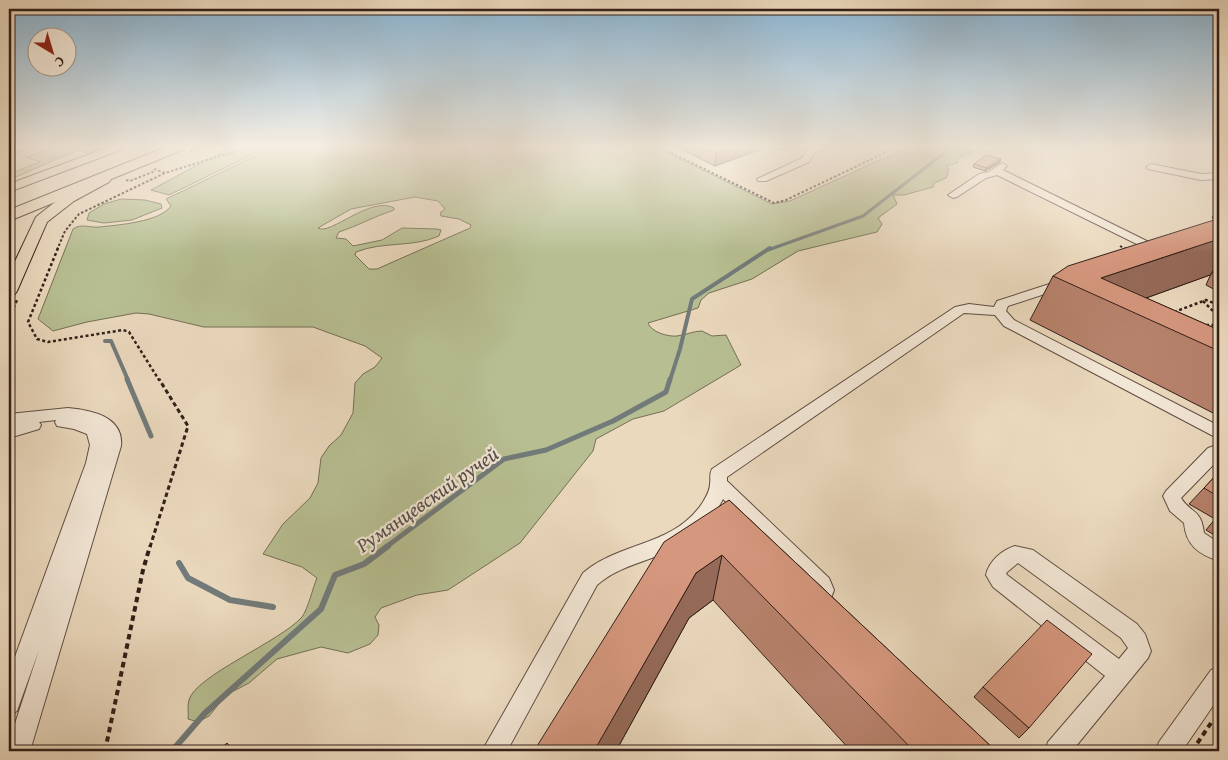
<svg xmlns="http://www.w3.org/2000/svg" width="1228" height="760" font-family="'Gentium Book Plus',serif">
<rect width="100%" height="100%" fill="#ebd9be"/>
<filter id="stains"><feTurbulence type="fractalNoise" baseFrequency=".004" numOctaves="4"/><feColorMatrix values="0 0 0 0 .2 0 0 0 0 .09 0 0 0 0 .02 0 0 0 .5 -.17"/></filter>
<radialGradient id="worn" r=".72"><stop offset=".6" stop-color="#630" stop-opacity="0"/><stop offset="1" stop-color="#630" stop-opacity=".3"/></radialGradient>
<g fill="#b7bf92" stroke="#746f55" fill-rule="evenodd">
<path d="M 55,147 L 107,147 L 89,154 L 78,150 L 9,180 L 9,174 L 40,162 L 26,157 Z"/>
<path d="M 231,147 L 268,147 L 169,195 L 151,190 Z"/>
<path d="M 274,147 L 656,147 L 772,204 L 790,201 L 908,147 L 965,147 L 972,152 L 960,157 L 957,163 L 946,166 L 949,170 L 946,178 L 934,183 L 933,187 L 904,195 L 893,195 L 897,204 L 878,218 L 882,224 L 877,232 L 798,251 L 752,279 L 709,293 L 701,300 L 698,308 L 648,323 C 651,332 668,337 677,336 C 686,335 693,331 702,331 L 712,336 L 726,335 L 741,365 L 664,411 L 633,419 L 596,439 L 593,451 L 520,543 L 448,590 L 417,595 L 381,608 L 375,617 L 379,625 L 378,635 L 370,644 L 348,653 L 321,647 L 277,659 L 249,683 L 226,695 L 209,716 L 198,722 L 188,719 C 189,714 187,706 189,700 C 195,676 281,641 302,617 C 308,609 313,587 317,578 L 302,567 L 263,554 L 283,524 L 310,498 L 318,483 L 321,458 L 329,446 L 341,435 L 353,413 L 355,383 L 363,374 L 375,367 L 382,358 L 365,346 L 313,327 L 204,327 L 149,314 L 136,313 L 87,322 L 53,331 L 38,319 L 73,229 C 82,223 89,228 99,227 C 118,225 160,222 171,206 L 166,199 ZM 415,197 L 438,201 L 445,209 L 440,213 L 441,216 L 459,219 L 471,225 L 470,228 L 377,269 L 369,269 L 355,255 L 356,252 C 383,241 412,248 439,236 L 441,230 L 437,229 L 402,228 L 382,240 L 353,246 L 346,239 L 336,238 L 339,232 C 358,226 375,216 394,210 L 394,208 C 371,195 330,236 318,228 L 351,209 Z"/>
<path d="M 121,199 L 145,200 L 161,204 L 162,208 L 132,220 L 104,223 L 87,220 L 89,213 L 104,204 Z"/>
</g>
<g fill="none" stroke-linecap="round" stroke-linejoin="round">
<path stroke="#727b7a" stroke-width="3" d="M 768,250 L 863,216 L 952,147"/>
<g stroke="#727b7a" stroke-width="4">
<path d="M 105,341 L 111,341 L 128,380"/>
<path d="M 670,380 L 680,349 L 692,299 L 770,248"/>
</g>
<g stroke="#727b7a" stroke-width="5">
<path d="M 127,379 L 151,436"/>
<path d="M 386,547 L 504,459 L 546,450 L 613,421 L 666,392 L 670,379"/>
</g>
<g stroke="#727b7a" stroke-width="6">
<path d="M 179,563 L 188,578 L 230,600 L 273,607"/>
<path d="M 172,751 L 205,713 L 321,609 L 335,575 L 364,564 L 388,546"/>
</g>
<g stroke="#604e42" stroke-width="2">
<g id="minor">
<path d="M 15,147 L 28,147 L 9,155 L 9,149 Z"/>
<path d="M 814,147 L 828,147 L 814,153 L 809,162 L 766,181 L 758,181 L 757,179 L 802,158 L 807,149 Z"/>
<path d="M 1002,163 L 1007,166 L 1003,170 L 1167,251 L 1165,254 L 1157,254 L 997,175 L 986,178 L 957,197 L 953,198 L 948,195 L 979,174 L 989,172 Z"/>
<path d="M 1151,164 L 1201,174 L 1219,173 L 1219,179 L 1201,180 L 1148,169 L 1146,167 Z"/>
<path d="M 1065,279 L 1069,280 L 1071,283 L 1069,286 L 1008,306 L 1006,311 L 1014,320 L 1219,426 L 1219,439 L 1004,326 L 995,315 L 964,313 L 727,477 L 727,481 L 829,578 L 834,590 C 830,599 831,605 827,614 L 820,617 L 813,614 L 809,600 L 814,589 L 723,499 C 707,530 682,548 649,559 C 630,566 613,571 597,585 L 507,751 L 482,751 L 583,573 C 620,541 674,547 703,502 C 706,497 710,490 710,484 C 711,478 709,475 712,469 L 955,307 L 969,304 L 994,307 L 997,301 Z"/>
<path d="M 68,408 C 90,410 124,416 121,446 L 30,751 L 9,751 L 9,742 L 39,650 L 17,711 L 9,715 L 9,673 L 86,463 L 90,445 L 87,434 L 74,429 L 57,426 L 55,422 L 56,420 L 39,422 L 41,425 L 39,429 L 9,438 L 9,426 L 11,425 L 9,426 L 9,414 Z"/>
<path d="M 1214,446 L 1219,447 L 1219,459 L 1181,498 C 1191,514 1201,508 1204,533 L 1219,543 L 1219,561 C 1198,554 1186,545 1184,523 L 1170,511 L 1163,496 L 1166,491 L 1208,448 Z"/>
<path d="M 1015,546 L 1033,550 L 1137,624 L 1145,634 L 1151,651 L 1148,658 L 1072,751 L 1045,751 L 1048,742 L 1105,676 L 993,587 L 986,575 C 989,561 1002,550 1015,546 ZM 1018,563 L 1121,638 L 1128,648 L 1119,659 L 1007,575 L 1006,573 Z"/>
<path d="M 1219,667 L 1219,697 L 1182,751 L 1156,751 L 1159,742 L 1211,670 Z"/>
</g>
</g>
<g stroke="#321f18" stroke-width="2">
<g id="major">
<path d="M 109,147 L 125,147 L 123,149 L 9,192 L 9,184 Z"/>
<path d="M 105,175 L 111,179 L 109,182 L 74,201 L 47,222 L 17,291 L 15,294 L 9,296 L 9,274 L 36,217 L 64,195 Z"/>
</g>
</g>
<g stroke="#321f18" stroke-width="2">
<path id="highway" d="M 166,147 L 184,147 L 182,150 L 9,221 L 9,210 Z"/>
</g>
<g stroke="#321f18" stroke-width="2" stroke-dasharray="2.5 2" stroke-linecap="butt">
<path d="M 659,147 L 774,203 L 786,200 L 897,147"/>
<path d="M 190,151 L 200,147"/>
<path d="M 154,169 L 165,173 L 249,147"/>
<path d="M 126,180 L 130,181 L 155,171"/>
<path d="M 1212,217 L 1219,220"/>
<path d="M 1120,246 L 1127,250"/>
<path d="M 57,250 L 65,231 L 79,214 L 165,173"/>
</g>
<g stroke="#321f18" stroke-width="2.5" stroke-dasharray="3 2.5" stroke-linecap="butt">
<path d="M 58,248 L 28,322 L 37,339 L 48,342 L 123,330 L 129,332 L 159,380"/>
<path d="M 1125,248 L 1128,250"/>
<path d="M 1203,301 L 1219,317"/>
<path d="M 1174,312 L 1206,300 L 1219,305"/>
<path d="M 9,318 L 17,300"/>
<path d="M 1206,325 L 1219,325"/>
</g>
<path stroke="#321f18" stroke-width="3" stroke-dasharray="4.5 3" stroke-linecap="butt" d="M 150,547 L 188,426 L 159,379"/>
<g stroke="#321f18" stroke-width="4" stroke-dasharray="5.5 4" stroke-linecap="butt">
<path d="M 105,751 L 143,570 L 150,546"/>
<path d="M 1192,751 L 1211,723"/>
</g>
<use href="#minor" fill="#f2e6d5" fill-rule="evenodd"/>
<use href="#major" fill="#ebd9be" fill-rule="evenodd"/>
<use href="#highway" fill="#ebd9be" fill-rule="evenodd"/>
</g>
<g fill="#b7826c" stroke="#321f18">
<path d="M 677,147 L 767,147 L 715,166 Z"/>
<path d="M 776,147 L 792,147 L 783,150 Z"/>
<path d="M 1001,159 L 999,163 L 985,171 L 973,167 L 974,164 Z"/>
<path d="M 1219,263 L 1219,292 L 1206,285 L 1210,276 Z"/>
<path d="M 1210,275 L 1146,298 L 1219,330 L 1219,416 L 1030,320 L 1053,276 Z"/>
<path d="M 1219,472 L 1219,538 L 1206,530 L 1215,519 L 1189,504 Z"/>
<path d="M 729,500 L 996,751 L 851,751 L 713,600 L 689,618 L 616,751 L 534,751 Z"/>
<path d="M 983,687 L 1029,728 L 1019,738 L 974,697 Z"/>
<path d="M 1219,742 L 1219,751 L 1205,751 Z"/>
</g>
<g fill="#956a58" stroke="#321f18">
<path d="M 735,147 L 767,147 L 715,166 L 716,153 Z"/>
<path d="M 784,147 L 792,147 L 783,150 Z"/>
<path d="M 1001,159 L 999,163 L 985,171 L 986,168 Z"/>
<path d="M 1219,239 L 1219,262 L 1210,275 L 1121,307 L 1101,278 Z"/>
<path d="M 722,555 L 713,600 L 689,618 L 616,751 L 594,751 L 696,573 Z"/>
</g>
<g fill="#d5977e" stroke="#321f18">
<path d="M 702,147 L 735,147 L 716,153 Z"/>
<path d="M 986,155 L 1001,159 L 986,168 L 974,164 Z"/>
<path d="M 1214,220 L 1219,223 L 1219,239 L 1101,278 L 1219,330 L 1219,351 L 1053,276 L 1068,266 Z"/>
<path d="M 1219,472 L 1219,497 L 1204,488 Z"/>
<path d="M 729,500 L 996,751 L 914,751 L 722,555 L 696,573 L 594,751 L 534,751 L 664,542 Z"/>
<path d="M 1047,620 L 1092,654 L 1029,728 L 983,687 Z"/>
<path d="M 227,743 L 234,751 L 218,751 Z"/>
</g>
<linearGradient id="sky" x2="0" y2="1"><stop stop-color="#89b6d6"/><stop offset="0.58" stop-color="#f6eee2"/><stop offset="1" stop-color="#f6eee2" stop-opacity="0"/></linearGradient>
<rect width="1228" height="253" fill="url(#sky)"/>
<g text-anchor="middle" dominant-baseline="central" stroke-width="4.5" stroke-linejoin="round" paint-order="stroke">
<g font-size="20" font-style="italic" fill="#524d49" stroke="#f2e6d5">
<text transform="translate(427 499) rotate(-35)">Румянцевский ручей</text>
</g>
</g>
<rect width="1228" height="760" fill="none" stroke="#ebd9be" stroke-width="30"/>
<rect x="10" y="10" width="1208" height="740" fill="none" stroke="#321f18" stroke-width="2.5"/>
<rect x="15" y="15" width="1198" height="730" fill="none" stroke="#321f18"/>
<g transform="translate(52 52) rotate(142)"><circle r="24" fill="#f2e6d5" stroke="#a59689"/>
<path d="M0-4L9 19L0 12L-9 19Z" fill="#8f2418"/>
<text y="-8" font-size="14" font-weight="bold" text-anchor="middle" fill="#321f18">С</text>
</g>
<rect width="100%" height="100%" filter="url(#stains)"/>
<rect width="100%" height="100%" fill="url(#worn)"/>
</svg>
